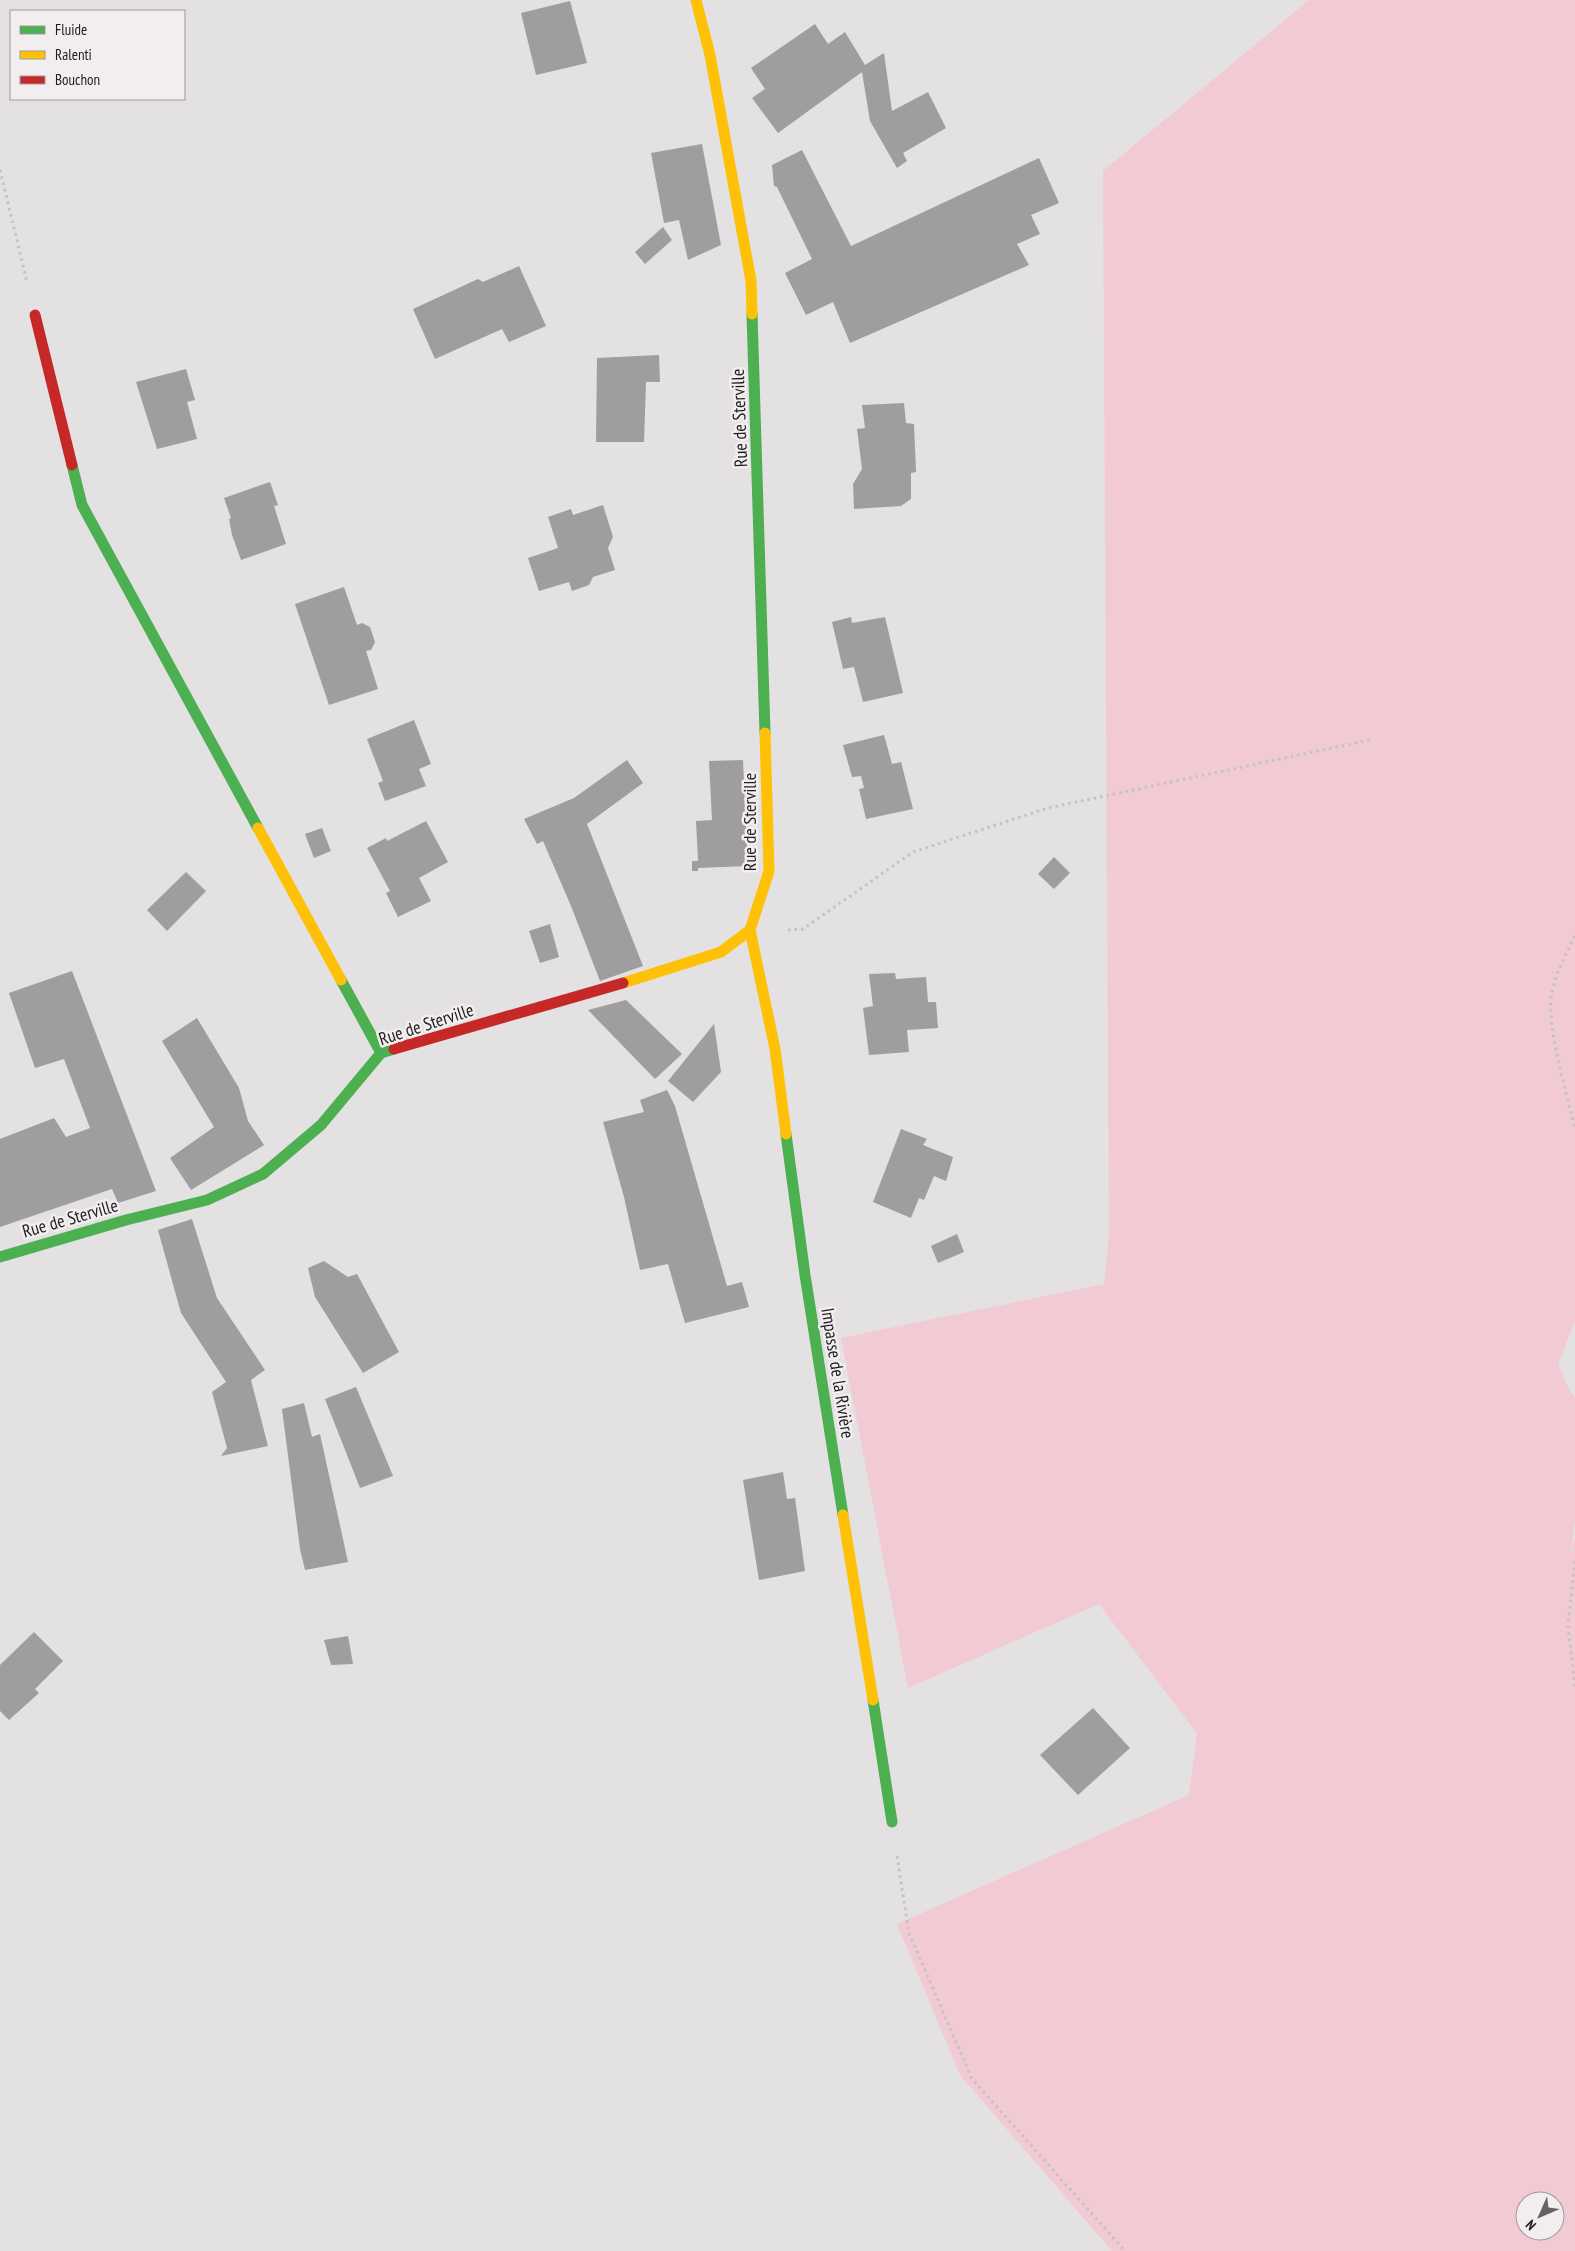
<svg xmlns="http://www.w3.org/2000/svg" width="1575" height="2251" font-family="'PT Sans Narrow',sans-serif">
<rect width="100%" height="100%" fill="#e3e1e2"/>
<path fill="#f2cad3" fill-rule="evenodd" d="M 1309,0 L 1575,0 L 1575,1321 L 1558,1365 L 1569,1389 L 1575,1398 L 1575,1521 L 1571,1557 L 1575,1537 L 1575,2251 L 1112,2251 L 960,2075 L 897,1924 L 1189,1795 L 1197,1734 L 1099,1604 L 908,1688 L 841,1338 L 1104,1284 L 1109,1237 L 1103,171 ZM 1525,2201 L 1555,2201 L 1555,2231 L 1525,2231 Z"/>
<g fill="#9f9d9e">
<path d="M 570,1 L 587,63 L 536,75 L 521,13 Z"/>
<path d="M 815,24 L 828,44 L 845,32 L 865,65 L 884,53 L 892,111 L 928,92 L 946,128 L 903,153 L 907,161 L 897,168 L 870,121 L 862,72 L 778,133 L 752,98 L 765,89 L 751,68 Z"/>
<path d="M 702,144 L 721,245 L 688,260 L 679,220 L 664,223 L 651,153 Z"/>
<path d="M 802,150 L 851,246 L 1039,158 L 1059,203 L 1031,215 L 1040,234 L 1017,244 L 1029,265 L 850,343 L 833,302 L 806,315 L 785,273 L 812,259 L 777,187 L 774,186 L 772,165 Z"/>
<path d="M 663,227 L 672,240 L 645,264 L 635,252 Z"/>
<path d="M 519,266 L 546,326 L 509,342 L 502,329 L 435,359 L 413,309 L 478,279 L 483,282 Z"/>
<path d="M 659,355 L 660,382 L 646,382 L 644,442 L 596,442 L 597,358 Z"/>
<path d="M 186,369 L 195,400 L 187,402 L 197,439 L 157,449 L 136,382 Z"/>
<path d="M 904,403 L 906,423 L 914,424 L 916,472 L 911,473 L 911,499 L 901,506 L 854,509 L 853,484 L 862,469 L 857,429 L 865,428 L 862,405 Z"/>
<path d="M 270,482 L 278,505 L 274,506 L 286,544 L 241,560 L 232,535 L 229,519 L 231,518 L 224,498 Z"/>
<path d="M 603,505 L 613,537 L 608,548 L 615,570 L 593,577 L 589,585 L 572,591 L 569,582 L 539,591 L 528,558 L 558,548 L 548,517 L 571,509 L 573,515 Z"/>
<path d="M 344,587 L 357,625 L 362,623 L 370,627 L 375,642 L 371,650 L 366,651 L 378,689 L 329,705 L 295,604 Z"/>
<path d="M 851,617 L 852,623 L 885,617 L 903,693 L 863,702 L 854,667 L 843,669 L 832,622 Z"/>
<path d="M 414,720 L 431,764 L 419,769 L 426,786 L 385,801 L 378,783 L 383,781 L 367,739 Z"/>
<path d="M 884,735 L 892,764 L 901,762 L 913,809 L 866,819 L 859,789 L 864,788 L 861,776 L 852,777 L 843,745 Z"/>
<path d="M 627,760 L 643,783 L 587,824 L 643,966 L 600,981 L 571,906 L 543,841 L 537,844 L 524,819 L 574,798 Z"/>
<path d="M 743,760 L 748,866 L 698,868 L 698,871 L 692,871 L 692,861 L 698,861 L 696,821 L 712,820 L 709,761 Z"/>
<path d="M 426,821 L 448,862 L 419,878 L 431,901 L 398,917 L 386,893 L 390,891 L 367,848 L 386,838 L 387,841 Z"/>
<path d="M 322,828 L 331,851 L 314,858 L 305,834 Z"/>
<path d="M 1054,857 L 1070,873 L 1054,889 L 1038,874 Z"/>
<path d="M 186,872 L 206,891 L 167,931 L 147,910 Z"/>
<path d="M 550,924 L 559,957 L 540,963 L 529,931 Z"/>
<path d="M 72,971 L 156,1191 L 118,1203 L 112,1189 L 0,1227 L 0,1139 L 54,1118 L 66,1137 L 90,1128 L 64,1059 L 35,1068 L 9,993 Z"/>
<path d="M 895,973 L 896,979 L 926,977 L 928,1002 L 936,1002 L 938,1028 L 907,1030 L 909,1052 L 869,1055 L 863,1008 L 873,1006 L 869,974 Z"/>
<path d="M 626,1000 L 682,1054 L 655,1079 L 588,1010 Z"/>
<path d="M 197,1018 L 239,1088 L 248,1121 L 264,1145 L 191,1190 L 170,1158 L 214,1127 L 162,1041 Z"/>
<path d="M 714,1024 L 721,1072 L 693,1102 L 668,1081 Z"/>
<path d="M 667,1090 L 675,1106 L 727,1286 L 742,1282 L 749,1307 L 685,1323 L 668,1264 L 640,1270 L 624,1197 L 603,1122 L 644,1112 L 640,1100 Z"/>
<path d="M 901,1129 L 927,1139 L 923,1145 L 953,1157 L 946,1181 L 934,1176 L 924,1200 L 919,1198 L 911,1218 L 873,1202 Z"/>
<path d="M 192,1219 L 217,1298 L 265,1370 L 251,1380 L 268,1446 L 221,1456 L 227,1448 L 212,1392 L 226,1382 L 181,1313 L 158,1230 Z"/>
<path d="M 957,1234 L 964,1252 L 938,1263 L 931,1246 Z"/>
<path d="M 324,1261 L 348,1277 L 357,1274 L 399,1352 L 363,1373 L 315,1297 L 308,1268 Z"/>
<path d="M 356,1387 L 393,1476 L 360,1488 L 325,1399 Z"/>
<path d="M 304,1403 L 312,1437 L 320,1434 L 348,1562 L 305,1570 L 300,1549 L 282,1409 Z"/>
<path d="M 783,1472 L 787,1499 L 795,1498 L 805,1571 L 759,1580 L 743,1480 Z"/>
<path d="M 34,1632 L 63,1661 L 35,1689 L 39,1693 L 9,1720 L 0,1711 L 0,1665 Z"/>
<path d="M 348,1636 L 353,1664 L 331,1665 L 324,1640 Z"/>
<path d="M 1093,1708 L 1130,1748 L 1078,1795 L 1040,1755 Z"/>
</g>
<g fill="none" stroke-linecap="round" stroke-linejoin="round">
<g stroke="#c4c2c2" stroke-width="3" stroke-dasharray="2.5 4" stroke-linecap="butt">
<path d="M 0,170 L 27,282"/>
<path d="M 788,930 L 803,929 L 913,852 L 1048,808 L 1370,740"/>
<path d="M 1575,936 C 1566,954 1556,972 1552,992 C 1545,1021 1567,1096 1575,1128"/>
<path d="M 1575,1561 L 1568,1626 L 1575,1686"/>
<path d="M 897,1856 L 909,1933 L 972,2079 L 1125,2251"/>
</g>
<g stroke="#4caf50" stroke-width="11">
<path d="M 752,314 L 765,733"/>
<path d="M 72,465 L 82,505 L 258,828"/>
<path d="M 341,980 L 381,1053"/>
<path d="M 786,1134 L 805,1275 L 843,1515"/>
<path d="M 0,1257 L 126,1220 L 207,1200 L 263,1174 L 321,1125 L 381,1053 L 394,1049"/>
<path d="M 873,1700 L 892,1822"/>
</g>
<g stroke="#ffc107" stroke-width="11">
<path d="M 696,0 L 710,55 L 751,281 L 752,314"/>
<path d="M 258,828 L 341,980"/>
<path d="M 750,930 L 775,1049 L 786,1134"/>
<path d="M 623,983 L 721,952 L 750,930 L 769,871 L 765,733"/>
<path d="M 843,1515 L 873,1700"/>
</g>
<g stroke="#c62828" stroke-width="11">
<path d="M 35,315 L 72,465"/>
<path d="M 394,1049 L 623,983"/>
</g>
</g>
<g text-anchor="middle" dominant-baseline="central" stroke-width="5" stroke-linejoin="round" paint-order="stroke">
<g font-size="18" fill="#1f1d1d" stroke="#f2edee">
<text transform="translate(739 418) rotate(-92)">Rue de Sterville</text>
<text transform="translate(749 822) rotate(-90)">Rue de Sterville</text>
<text transform="translate(426 1024) rotate(-18)">Rue de Sterville</text>
<text transform="translate(70 1218) rotate(-16)">Rue de Sterville</text>
<text transform="translate(838 1373) rotate(81)">Impasse de la Rivière</text>
</g>
</g>
<rect x="10" y="10" width="175" height="90" fill="#f2edee" stroke="#9e9a9a"/>
<rect x="20" y="26" width="25" height="8" fill="#4caf50" stroke="#9e9a9a"/>
<text x="55" y="35" font-size="15" fill="#1f1d1d">Fluide</text>
<rect x="20" y="51" width="25" height="8" fill="#ffc107" stroke="#9e9a9a"/>
<text x="55" y="60" font-size="15" fill="#1f1d1d">Ralenti</text>
<rect x="20" y="76" width="25" height="8" fill="#c62828" stroke="#9e9a9a"/>
<text x="55" y="85" font-size="15" fill="#1f1d1d">Bouchon</text>
<g transform="translate(1540 2216) rotate(225)"><circle r="24" fill="#f2edee" stroke="#9e9a9a"/>
<path d="M0-4L9 19L0 12L-9 19Z" fill="#646262"/>
<text y="-8" font-size="14" font-weight="bold" text-anchor="middle" fill="#1f1d1d">N</text>
</g>
</svg>
